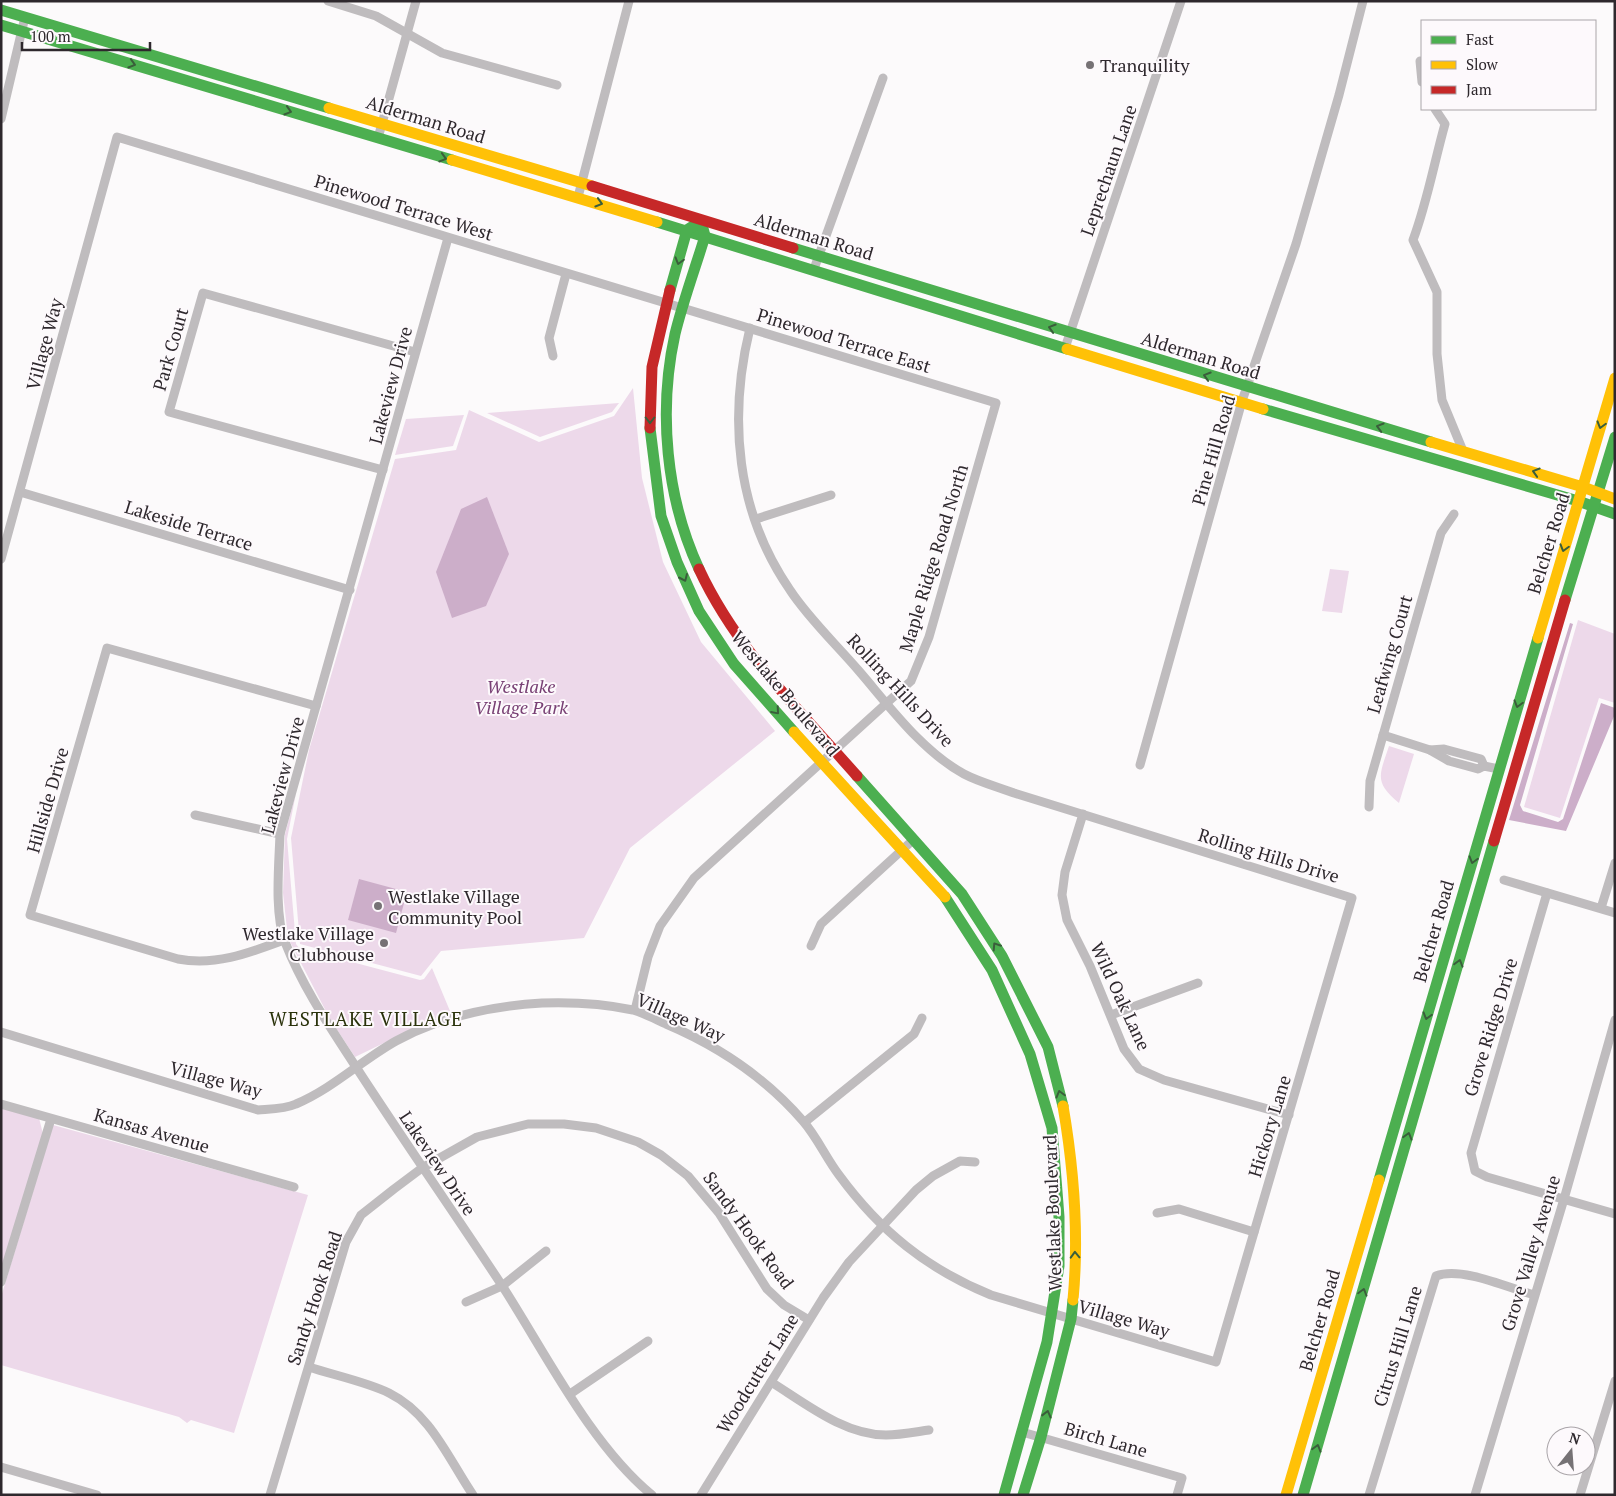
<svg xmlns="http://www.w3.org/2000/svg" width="1616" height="1496" font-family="'PT Serif',serif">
<rect width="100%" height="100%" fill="#fcfafb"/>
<g fill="#edd9ea">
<path d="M 633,388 L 642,478 L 663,562 L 701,642 L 775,731 L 630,848 L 584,938 L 441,951 L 421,976 L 300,944 L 291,838 L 309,750 L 395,459 L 456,450 L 469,410 L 539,442 L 614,416 Z"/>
<path d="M 619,403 L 612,412 L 540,437 L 487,413 Z"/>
<path d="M 464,415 L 453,446 L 395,455 L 406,419 Z"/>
<path d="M 1330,569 L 1349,571 L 1342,613 L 1322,611 Z"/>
<path d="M 1578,620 L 1615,634 L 1615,703 L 1599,698 L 1560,818 L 1524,807 Z"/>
<path d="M 1389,746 L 1414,754 L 1399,803 C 1373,782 1380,774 1389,746 Z"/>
<path d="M 296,793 L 287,839 L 296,944 L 299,948 L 420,980 L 424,979 L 432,968 L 450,1011 L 355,1057 L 330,1019 L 288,938 L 283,893 L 285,834 Z"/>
<path d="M 1,1107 L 39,1118 L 43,1134 L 1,1272 Z"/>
<path d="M 53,1125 L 308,1195 L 234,1433 L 191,1420 L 187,1423 L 179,1417 L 1,1365 L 1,1297 Z"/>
</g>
<g fill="#ccaec9">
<path d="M 487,497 L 509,554 L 486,606 L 452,618 L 436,572 L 461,509 Z"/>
<path d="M 1570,623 L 1573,624 L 1520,805 L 1523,811 L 1558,822 L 1563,819 L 1601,703 L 1615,708 L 1615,714 L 1566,831 L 1509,820 Z"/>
<path d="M 359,879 L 407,892 L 396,933 L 348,920 Z"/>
</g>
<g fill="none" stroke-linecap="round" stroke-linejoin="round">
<g stroke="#bfbcbe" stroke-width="9">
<path d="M 328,1 L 376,16 L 442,53 L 557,85"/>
<path d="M 1420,61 L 1422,82"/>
<path d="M 1435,109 L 1445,124 C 1434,163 1427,203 1413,240 L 1437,292 L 1437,354 L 1442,400 L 1463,451"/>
<path d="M 1,119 L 25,17"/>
<path d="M 378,138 L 416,1"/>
<path d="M 578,197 L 629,1"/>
<path d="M 448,238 L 280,834 C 279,864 274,914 285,942 C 303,988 330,1027 356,1067 C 404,1141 455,1214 503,1287 C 546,1354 591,1445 652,1495"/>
<path d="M 814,269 L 883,78"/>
<path d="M 1065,348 L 1181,1"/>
<path d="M 553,356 L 549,338 L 566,274"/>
<path d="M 383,470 L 169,412 L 203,293 L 415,352"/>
<path d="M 20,492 L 350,590"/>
<path d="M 756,519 L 831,495"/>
<path d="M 1,559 L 117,137 L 996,403 L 929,637 L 911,681 L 694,878 L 660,926 L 648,957 L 635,1010"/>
<path d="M 1383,735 L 1430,750 L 1449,761 L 1478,769 L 1484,766 L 1499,769"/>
<path d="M 1430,750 L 1444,749 L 1481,759 L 1484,766"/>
<path d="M 1140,765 L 1242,401 L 1296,244 L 1339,95 L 1363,1"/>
<path d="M 1369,807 L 1370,781 L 1441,533 L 1454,514"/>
<path d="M 1083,814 L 1065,872 L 1062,895 L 1067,920 L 1090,966 L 1124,1049 L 1139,1069 L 1164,1080 L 1289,1115"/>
<path d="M 195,815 L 280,834"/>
<path d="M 1504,880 L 1615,913"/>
<path d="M 1547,893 L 1471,1153 L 1475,1171 L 1487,1177 L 1615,1214"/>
<path d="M 1601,908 L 1615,863"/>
<path d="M 284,940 C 249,953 216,966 178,959 L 30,915 L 107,648 L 316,706"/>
<path d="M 811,946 L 821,924 L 913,840"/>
<path d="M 1111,1015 L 1198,983"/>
<path d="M 1,1032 L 258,1110 C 270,1109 285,1109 296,1104 C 332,1089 362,1060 396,1041 C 440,1017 492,1006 542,1003 C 571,1002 605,1004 633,1010 C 644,1013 655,1019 666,1024 C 718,1046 765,1077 803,1121 C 817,1137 826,1158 839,1175 C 880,1231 927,1269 991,1295 L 1216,1362 L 1352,898 L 1014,793 C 998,787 979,782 964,774 C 922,751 890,707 859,671 C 836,644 809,619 790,590 C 736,512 728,418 750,328"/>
<path d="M 1,1104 L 294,1187"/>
<path d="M 805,1122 L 914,1034 L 922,1018"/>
<path d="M 1157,1213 L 1179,1209 L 1254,1232"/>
<path d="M 1,1282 L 51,1119"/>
<path d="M 466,1302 L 502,1286 L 546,1251"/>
<path d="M 309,1367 C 333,1375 367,1382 389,1393 C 431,1414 448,1458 473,1495"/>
<path d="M 771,1382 C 805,1403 844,1435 886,1435 C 900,1435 915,1432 929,1430"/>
<path d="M 570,1394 L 648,1341"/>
<path d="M 1022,1432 L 1182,1478 L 1177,1495"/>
<path d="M 1,1467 L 97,1495"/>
<path d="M 270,1495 L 346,1242 L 361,1215 L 394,1189 L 422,1168 L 477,1137 L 528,1124 L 564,1124 L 596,1128 L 638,1142 L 661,1155 L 688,1176 L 719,1213 L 767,1289 L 784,1305 L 809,1320"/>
<path d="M 701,1495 L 823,1298 L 849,1262 L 916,1190 L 933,1176 L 960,1161 L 975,1162"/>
<path d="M 1369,1495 L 1436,1276 C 1461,1266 1509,1288 1534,1295"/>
<path d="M 1475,1495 L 1564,1199 L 1615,1020"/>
<path d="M 1580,1495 L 1615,1381"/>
</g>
<g stroke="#4caf50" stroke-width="11">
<path d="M 1,10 L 329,108"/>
<path d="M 1,25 L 452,160"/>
<path d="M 657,222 L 1067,349"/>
<path d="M 793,248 L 1431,442"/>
<path d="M 670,290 L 687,230 L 701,221 L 705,236 C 695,269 683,301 675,334 C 658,411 666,498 699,569"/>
<path d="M 1263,409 L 1578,501 L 1615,514"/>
<path d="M 650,428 L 661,516 L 677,562 L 699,611 L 734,664 L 794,732"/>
<path d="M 1565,600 L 1615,437"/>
<path d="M 857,776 L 962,894 L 1002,956 L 1048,1047 L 1063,1106"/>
<path d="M 945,897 L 992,970 L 1030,1054 L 1052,1128 L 1059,1217 L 1059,1266 L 1047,1342 L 1004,1495"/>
<path d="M 1379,1180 L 1538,638"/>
<path d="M 1023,1495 L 1041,1437 L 1071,1319 L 1073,1300"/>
<path d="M 1303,1495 L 1494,841"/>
</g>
<g stroke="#ffc107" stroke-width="11">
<path d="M 329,108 L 592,186"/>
<path d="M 452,160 L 657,222"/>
<path d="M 1067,349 L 1263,409"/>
<path d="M 1431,442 L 1583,487 L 1615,499"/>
<path d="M 1538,638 L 1615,378"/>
<path d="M 794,732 L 945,897"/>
<path d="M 1063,1106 C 1074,1170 1079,1236 1073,1300"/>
<path d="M 1286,1495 L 1379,1180"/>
</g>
<g stroke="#c62828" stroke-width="11">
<path d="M 592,186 L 793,248"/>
<path d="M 650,428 L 652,367 L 670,290"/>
<path d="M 699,569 C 736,649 800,711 857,776"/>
<path d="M 1494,841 L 1565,600"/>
</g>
</g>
<defs><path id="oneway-chevron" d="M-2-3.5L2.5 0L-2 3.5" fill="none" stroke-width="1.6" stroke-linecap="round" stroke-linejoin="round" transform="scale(1.25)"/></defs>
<g stroke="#3a5e3b">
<use href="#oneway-chevron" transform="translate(132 64) rotate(17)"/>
<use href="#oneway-chevron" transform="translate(288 111) rotate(17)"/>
<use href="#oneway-chevron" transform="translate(443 158) rotate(17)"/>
<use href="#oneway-chevron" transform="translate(599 203) rotate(17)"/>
<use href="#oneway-chevron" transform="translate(679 261) rotate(106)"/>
<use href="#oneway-chevron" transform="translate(1052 328) rotate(-163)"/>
<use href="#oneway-chevron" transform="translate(1207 376) rotate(-163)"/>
<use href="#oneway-chevron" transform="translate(650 420) rotate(90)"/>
<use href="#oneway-chevron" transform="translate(1601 425) rotate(106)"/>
<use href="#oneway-chevron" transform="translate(1380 427) rotate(-164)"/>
<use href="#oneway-chevron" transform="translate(1536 472) rotate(-163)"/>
<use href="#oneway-chevron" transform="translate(1564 548) rotate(106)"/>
<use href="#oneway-chevron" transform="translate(684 578) rotate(66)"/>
<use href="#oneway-chevron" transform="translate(1518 704) rotate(106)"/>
<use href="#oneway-chevron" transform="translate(776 711) rotate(49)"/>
<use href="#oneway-chevron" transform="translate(1473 860) rotate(106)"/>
<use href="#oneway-chevron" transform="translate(996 946) rotate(-123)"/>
<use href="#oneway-chevron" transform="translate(1459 963) rotate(-74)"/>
<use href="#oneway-chevron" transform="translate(1427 1016) rotate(106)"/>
<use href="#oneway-chevron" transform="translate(1060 1094) rotate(-105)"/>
<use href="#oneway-chevron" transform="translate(1408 1136) rotate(-74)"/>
<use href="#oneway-chevron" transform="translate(1075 1255) rotate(-92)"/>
<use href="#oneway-chevron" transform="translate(1363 1292) rotate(-74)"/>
<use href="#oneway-chevron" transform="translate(1047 1414) rotate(-76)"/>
<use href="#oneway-chevron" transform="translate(1317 1448) rotate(-74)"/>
</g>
<g fill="#767275" stroke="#fdf9fc" stroke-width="2">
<circle cx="1090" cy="65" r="5"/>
<circle cx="378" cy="906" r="5"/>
<circle cx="384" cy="943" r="5"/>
</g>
<g text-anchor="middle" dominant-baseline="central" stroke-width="4" stroke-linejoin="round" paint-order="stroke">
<g font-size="18" fill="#2e282d" stroke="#fdf9fc" text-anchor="start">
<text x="1100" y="65">Tranquility</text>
<text x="388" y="896">Westlake Village<tspan x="388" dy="21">Community Pool</tspan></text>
<text x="374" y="933" text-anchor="end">Westlake Village<tspan x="374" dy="21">Clubhouse</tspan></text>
</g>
<g font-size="18" fill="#2e282d" stroke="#fdf9fc">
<text transform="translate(426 119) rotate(17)">Alderman Road</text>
<text transform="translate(1108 170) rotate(-71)">Leprechaun Lane</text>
<text transform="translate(404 207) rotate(17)">Pinewood Terrace West</text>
<text transform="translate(814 236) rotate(17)">Alderman Road</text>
<text transform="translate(844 340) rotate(17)">Pinewood Terrace East</text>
<text transform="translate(44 344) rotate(-75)">Village Way</text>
<text transform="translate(170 349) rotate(-74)">Park Court</text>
<text transform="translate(1201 355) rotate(17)">Alderman Road</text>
<text transform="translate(390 385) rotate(-75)">Lakeview Drive</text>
<text transform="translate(1213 450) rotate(-74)">Pine Hill Road</text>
<text transform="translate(189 525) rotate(17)">Lakeside Terrace</text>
<text transform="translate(1548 543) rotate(-73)">Belcher Road</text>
<text transform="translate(933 558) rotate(-73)">Maple Ridge Road North</text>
<text transform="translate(1389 654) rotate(-74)">Leafwing Court</text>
<text transform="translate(901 690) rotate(47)">Rolling Hills Drive</text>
<text transform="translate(786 693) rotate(50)">Westlake Boulevard</text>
<text transform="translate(282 775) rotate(-75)">Lakeview Drive</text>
<text transform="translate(47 800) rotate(-74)">Hillside Drive</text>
<text transform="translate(1269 855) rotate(17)">Rolling Hills Drive</text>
<text transform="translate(1433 931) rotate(-74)">Belcher Road</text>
<text transform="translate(1121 996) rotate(65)">Wild Oak Lane</text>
<text transform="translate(681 1017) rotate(24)">Village Way</text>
<text transform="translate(1490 1027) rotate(-73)">Grove Ridge Drive</text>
<text transform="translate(216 1079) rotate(15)">Village Way</text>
<text transform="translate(1269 1126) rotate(-73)">Hickory Lane</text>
<text transform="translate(152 1130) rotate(16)">Kansas Avenue</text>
<text transform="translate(438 1163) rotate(56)">Lakeview Drive</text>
<text transform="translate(1052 1213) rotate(-92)">Westlake Boulevard</text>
<text transform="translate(749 1230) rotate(54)">Sandy Hook Road</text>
<text transform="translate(1530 1253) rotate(-73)">Grove Valley Avenue</text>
<text transform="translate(314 1298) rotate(-72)">Sandy Hook Road</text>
<text transform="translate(1124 1318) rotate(16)">Village Way</text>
<text transform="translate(1319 1320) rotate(-74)">Belcher Road</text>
<text transform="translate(1397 1346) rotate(-73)">Citrus Hill Lane</text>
<text transform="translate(757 1373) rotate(-58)">Woodcutter Lane</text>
<text transform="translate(1106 1439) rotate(16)">Birch Lane</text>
</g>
<g font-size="18" font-style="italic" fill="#784074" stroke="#fdf9fc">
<text x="521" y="686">Westlake<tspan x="521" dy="21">Village Park</tspan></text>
</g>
<g font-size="19" letter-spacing="1" fill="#2a320b" stroke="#fdf9fc">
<text x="366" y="1018">WESTLAKE VILLAGE</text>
</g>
</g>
<rect width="1616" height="1496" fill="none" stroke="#2e282d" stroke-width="5"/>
<rect x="1421" y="20" width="175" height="90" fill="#fdf9fc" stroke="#aaa5a9"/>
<rect x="1431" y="36" width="25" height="8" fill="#4caf50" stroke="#aaa5a9"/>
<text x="1466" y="45" font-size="15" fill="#2e282d">Fast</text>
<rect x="1431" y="61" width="25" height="8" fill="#ffc107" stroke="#aaa5a9"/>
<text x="1466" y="70" font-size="15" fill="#2e282d">Slow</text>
<rect x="1431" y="86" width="25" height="8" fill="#c62828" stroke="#aaa5a9"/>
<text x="1466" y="95" font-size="15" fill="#2e282d">Jam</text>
<g transform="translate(1571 1451) rotate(17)"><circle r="24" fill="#fdf9fc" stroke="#aaa5a9"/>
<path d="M0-4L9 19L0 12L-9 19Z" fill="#767275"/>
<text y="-8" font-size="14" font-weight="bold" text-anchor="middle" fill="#2e282d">N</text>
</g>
<path d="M22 42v8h128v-8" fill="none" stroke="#2e282d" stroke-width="2.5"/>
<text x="30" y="42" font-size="15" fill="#2e282d" stroke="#fdf9fc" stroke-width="4" paint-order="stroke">100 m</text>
</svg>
